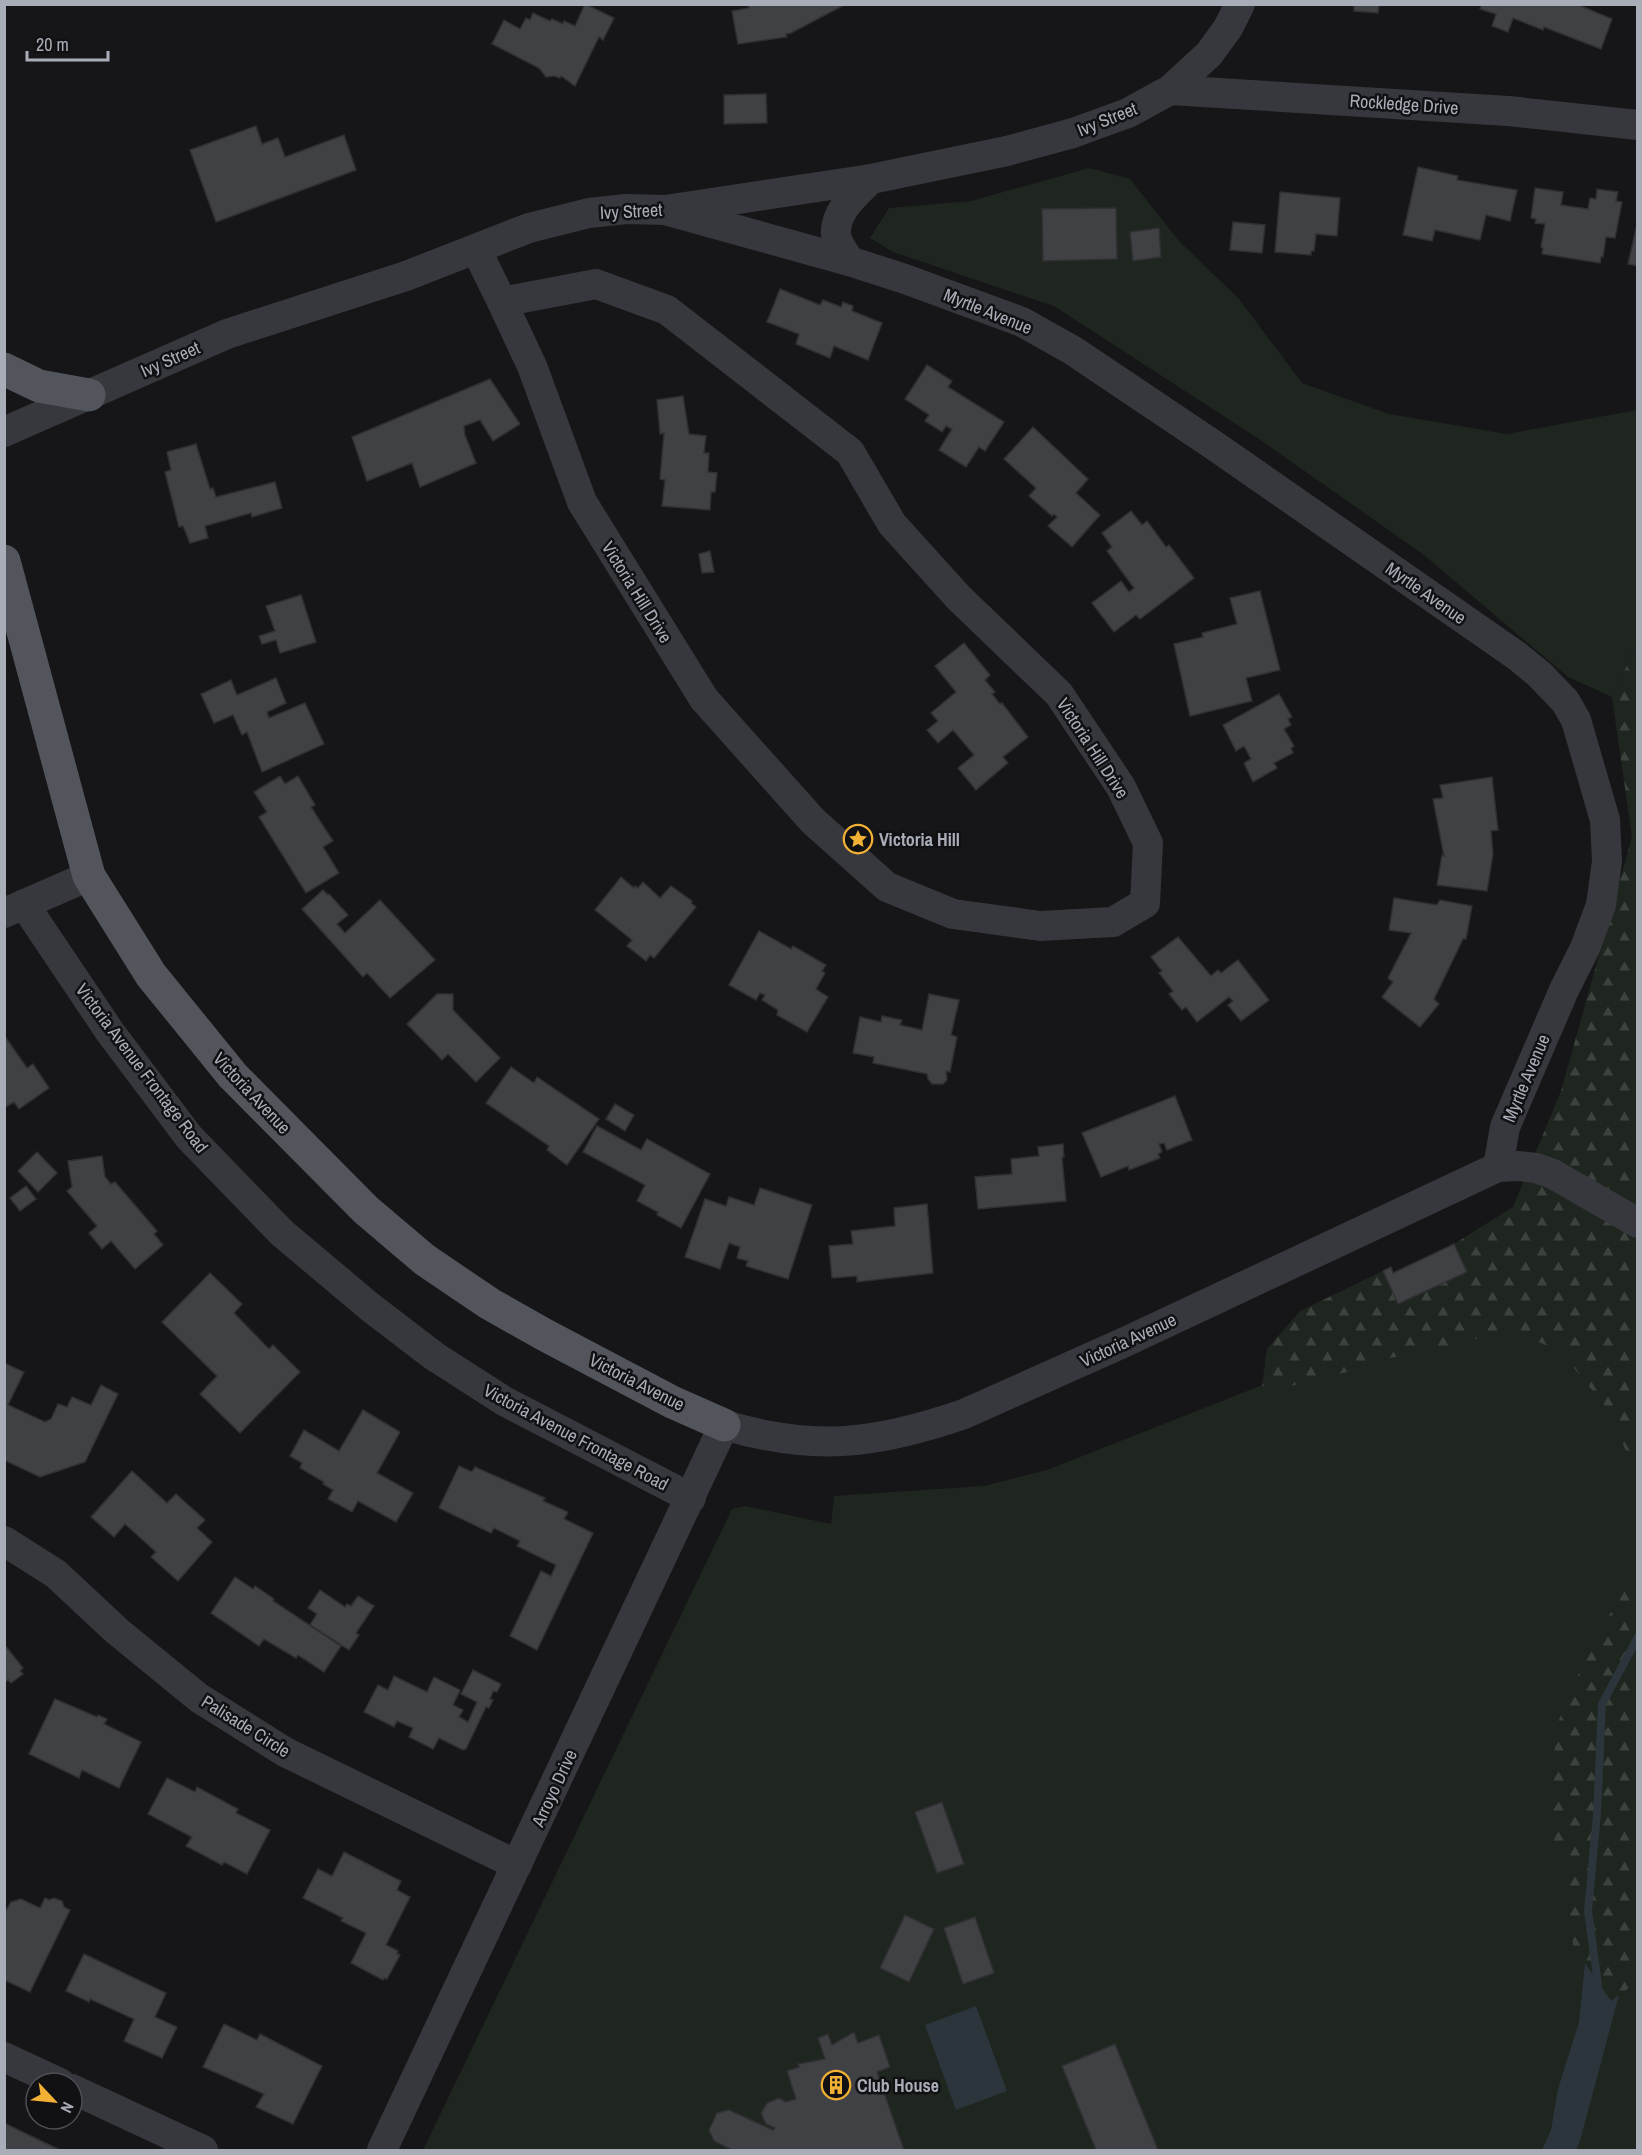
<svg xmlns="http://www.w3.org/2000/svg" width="1642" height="2155" font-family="'Archivo Narrow',sans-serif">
<defs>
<pattern id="forest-firs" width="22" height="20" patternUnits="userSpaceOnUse" patternTransform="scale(1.5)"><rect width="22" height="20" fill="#1e261f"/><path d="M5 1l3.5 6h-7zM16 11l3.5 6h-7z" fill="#3c433d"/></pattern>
</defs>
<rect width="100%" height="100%" fill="#161618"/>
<g fill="#1e261f">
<path d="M 1089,168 L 1130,179 L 1179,241 L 1239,299 L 1302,383 L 1389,414 L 1507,434 L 1637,410 L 1637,644 L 1612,697 L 1568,677 L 1424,555 L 1262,441 L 1054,306 L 893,252 L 870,238 L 889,208 L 971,201 Z"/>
<path d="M 1587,1257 L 1637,1278 L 1637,2150 L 423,2150 L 732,1509 L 745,1506 L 831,1524 L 834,1496 L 984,1486 L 1047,1470 Z"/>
</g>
<g fill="url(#forest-firs)">
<path d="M 1637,644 L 1637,1487 L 1631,1462 L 1606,1407 L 1561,1352 L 1510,1329 L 1418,1355 L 1377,1359 L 1355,1370 L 1291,1386 L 1262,1386 L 1267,1349 L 1300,1311 L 1383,1271 L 1398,1303 L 1466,1272 L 1454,1244 L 1513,1207 L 1561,1091 L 1632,837 L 1612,697 Z"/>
<path d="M 1637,1570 L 1637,1982 L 1611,2001 L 1573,1945 L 1569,1906 L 1569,1878 L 1554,1845 L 1551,1777 L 1558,1722 L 1578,1675 L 1602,1627 Z"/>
</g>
<g fill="#2c353c">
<path d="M 1585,1963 L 1611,2001 L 1619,1995 L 1580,2141 L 1576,2150 L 1542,2150 L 1551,2130 L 1558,2089 L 1579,2022 Z"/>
<path d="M 976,2006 L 1007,2091 L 956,2110 L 925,2025 Z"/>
</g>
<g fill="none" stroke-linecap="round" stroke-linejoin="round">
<path stroke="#2c353c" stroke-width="8" d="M 1597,1992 L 1598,1984 L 1588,1911 L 1597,1814 L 1602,1704 L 1638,1637"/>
</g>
<g fill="#404145" stroke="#303034" stroke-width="1.5">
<path d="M 585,4 L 614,18 L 603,40 L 599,37 L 575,86 L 561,76 L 560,78 L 554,76 L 546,77 L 539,68 L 492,44 L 504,20 L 520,29 L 526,18 L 530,20 L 533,13 L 550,21 L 552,19 L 563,24 L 564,21 L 575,26 Z"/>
<path d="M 748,4 L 846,4 L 791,33 L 786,34 L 787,37 L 738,44 L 732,11 L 749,8 Z"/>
<path d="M 1340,4 L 1381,4 L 1382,5 L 1379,5 L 1378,13 L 1354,11 L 1354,6 Z"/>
<path d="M 1482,4 L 1576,4 L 1612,19 L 1601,49 L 1544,27 L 1543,30 L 1513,18 L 1508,32 L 1492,26 L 1496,14 L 1480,9 Z"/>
<path d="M 766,94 L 767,123 L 724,124 L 724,95 Z"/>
<path d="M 256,126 L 262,144 L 278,138 L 285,157 L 344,135 L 356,170 L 216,222 L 190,150 Z"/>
<path d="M 1418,167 L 1458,176 L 1457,180 L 1517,190 L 1510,221 L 1486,215 L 1480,240 L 1435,230 L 1432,241 L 1403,235 Z"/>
<path d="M 1535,188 L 1563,192 L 1561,205 L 1588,209 L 1590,198 L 1596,199 L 1597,189 L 1618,192 L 1616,201 L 1622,202 L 1615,238 L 1606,237 L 1603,257 L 1601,257 L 1600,263 L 1542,254 L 1543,248 L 1541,247 L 1545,224 L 1535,223 L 1536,219 L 1531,218 Z"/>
<path d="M 1280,192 L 1340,198 L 1337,236 L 1316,234 L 1314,251 L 1311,251 L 1311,255 L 1275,252 Z"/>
<path d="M 1116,208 L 1117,259 L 1043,261 L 1042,209 Z"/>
<path d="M 1638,220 L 1638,266 L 1628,264 Z"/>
<path d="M 1233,222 L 1265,225 L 1262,253 L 1230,250 Z"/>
<path d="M 1159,228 L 1161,257 L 1133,261 L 1130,232 Z"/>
<path d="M 780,289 L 820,305 L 823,300 L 841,307 L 843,302 L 853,306 L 852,311 L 882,323 L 868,360 L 834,346 L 830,358 L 796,344 L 799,334 L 767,322 Z"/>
<path d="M 927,365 L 952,381 L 948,387 L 1004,422 L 985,451 L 979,447 L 966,467 L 939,450 L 952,429 L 946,426 L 942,432 L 925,421 L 929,415 L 905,399 Z"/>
<path d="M 490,379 L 520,424 L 493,441 L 480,420 L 464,426 L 465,435 L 476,463 L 420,487 L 412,463 L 367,481 L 352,437 Z"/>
<path d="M 683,396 L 689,434 L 706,436 L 704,453 L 709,453 L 708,472 L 717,473 L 715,492 L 711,492 L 710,510 L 662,506 L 665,480 L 660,479 L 664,433 L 660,434 L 657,400 Z"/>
<path d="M 1033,427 L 1088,479 L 1076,493 L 1100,515 L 1072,547 L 1048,526 L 1057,517 L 1054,514 L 1052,516 L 1029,496 L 1036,488 L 1004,459 Z"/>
<path d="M 196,444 L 210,489 L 213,488 L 216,497 L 275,482 L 282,508 L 252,517 L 251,513 L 205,526 L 208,538 L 190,543 L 183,526 L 179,527 L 165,472 L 171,470 L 167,452 Z"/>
<path d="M 1131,511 L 1142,525 L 1147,521 L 1166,547 L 1169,545 L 1194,578 L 1140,619 L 1136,615 L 1114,632 L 1092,603 L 1121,581 L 1129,592 L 1134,588 L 1107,551 L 1112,547 L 1102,533 Z"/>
<path d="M 710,551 L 714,572 L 702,573 L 699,554 Z"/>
<path d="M 1260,591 L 1280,670 L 1246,678 L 1252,701 L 1190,716 L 1174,644 L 1203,637 L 1202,633 L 1237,624 L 1230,598 Z"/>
<path d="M 301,595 L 316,642 L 280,653 L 276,640 L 262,644 L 259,636 L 275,631 L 266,606 Z"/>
<path d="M 964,643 L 990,675 L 985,680 L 995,692 L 992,694 L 1000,704 L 1002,703 L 1028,737 L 1003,757 L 1008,763 L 976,790 L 958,768 L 974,755 L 953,730 L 938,743 L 927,730 L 938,721 L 931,713 L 956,692 L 935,666 Z"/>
<path d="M 276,678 L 286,703 L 267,712 L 269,718 L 305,703 L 324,744 L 262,772 L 247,732 L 242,735 L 233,715 L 214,723 L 201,694 L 231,680 L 237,695 Z"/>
<path d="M 1279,694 L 1292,717 L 1288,719 L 1291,725 L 1284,729 L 1294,746 L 1291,748 L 1293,753 L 1274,763 L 1277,768 L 1253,782 L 1244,763 L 1251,759 L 1244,746 L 1236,751 L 1223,725 Z"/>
<path d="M 280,776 L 285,784 L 298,776 L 315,805 L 311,807 L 333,841 L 323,847 L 339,873 L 306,893 L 259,817 L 267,812 L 254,792 Z"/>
<path d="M 1492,777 L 1498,830 L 1491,831 L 1493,854 L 1487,891 L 1437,885 L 1442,855 L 1444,856 L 1433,799 L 1443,798 L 1440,785 Z"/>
<path d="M 621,877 L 634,888 L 635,886 L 638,888 L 643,882 L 660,898 L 671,886 L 692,901 L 691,903 L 696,907 L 654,958 L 650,955 L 646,961 L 627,946 L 632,940 L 595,910 Z"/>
<path d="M 323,890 L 328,895 L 329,894 L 348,915 L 337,924 L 345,933 L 380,900 L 435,960 L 390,998 L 367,973 L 363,977 L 302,909 Z"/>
<path d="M 1394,898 L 1437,905 L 1440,900 L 1472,906 L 1466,939 L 1463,939 L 1434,999 L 1439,1004 L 1420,1027 L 1382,997 L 1393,982 L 1388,978 L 1411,933 L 1389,930 Z"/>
<path d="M 759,931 L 791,949 L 793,946 L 826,965 L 822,971 L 825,973 L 816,989 L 828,997 L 807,1032 L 777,1015 L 778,1010 L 762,1000 L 765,995 L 760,993 L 756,1000 L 729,985 Z"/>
<path d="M 1178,937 L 1211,976 L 1218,970 L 1221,973 L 1238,960 L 1269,1000 L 1241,1021 L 1228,1005 L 1233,1001 L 1229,997 L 1197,1022 L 1186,1007 L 1182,1010 L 1169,994 L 1173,991 L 1159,973 L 1162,971 L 1151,957 Z"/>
<path d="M 437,994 L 453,994 L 453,1010 L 500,1058 L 476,1082 L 448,1054 L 442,1060 L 407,1024 Z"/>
<path d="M 929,994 L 959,1000 L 951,1035 L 957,1037 L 950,1072 L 946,1071 L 947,1080 L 943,1084 L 932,1084 L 928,1079 L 927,1074 L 873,1063 L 874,1057 L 853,1053 L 860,1017 L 881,1022 L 882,1016 L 902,1020 L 900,1025 L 922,1030 Z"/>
<path d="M 4,1035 L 27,1068 L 33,1064 L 49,1088 L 19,1109 L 14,1102 L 4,1108 Z"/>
<path d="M 511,1067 L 534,1083 L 537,1077 L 599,1119 L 567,1165 L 547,1150 L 549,1146 L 486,1103 Z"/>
<path d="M 1175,1096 L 1192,1140 L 1167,1150 L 1164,1143 L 1159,1144 L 1162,1152 L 1158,1154 L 1160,1158 L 1129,1170 L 1128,1166 L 1101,1177 L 1082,1133 Z"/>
<path d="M 615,1104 L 634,1115 L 625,1131 L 606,1119 Z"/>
<path d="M 597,1126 L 641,1150 L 647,1139 L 710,1174 L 681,1228 L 657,1215 L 658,1212 L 637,1201 L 645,1185 L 583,1152 Z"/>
<path d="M 1063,1144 L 1064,1157 L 1062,1157 L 1066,1201 L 978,1209 L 975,1177 L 1012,1174 L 1011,1159 L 1039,1156 L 1038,1147 Z"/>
<path d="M 37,1152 L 57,1173 L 38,1192 L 18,1171 Z"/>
<path d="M 102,1156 L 105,1177 L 111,1184 L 115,1182 L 157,1231 L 154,1234 L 163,1245 L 135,1269 L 111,1241 L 102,1249 L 89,1233 L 97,1226 L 67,1191 L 72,1187 L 68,1161 Z"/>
<path d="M 26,1186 L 36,1199 L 20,1211 L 10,1198 Z"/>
<path d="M 760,1188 L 812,1205 L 788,1279 L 746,1266 L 748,1261 L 737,1258 L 740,1247 L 729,1243 L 720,1269 L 685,1257 L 705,1199 L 726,1206 L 729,1197 L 754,1205 Z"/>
<path d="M 927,1204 L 933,1273 L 857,1282 L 857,1276 L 832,1278 L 829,1246 L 853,1244 L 851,1231 L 895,1226 L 894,1208 Z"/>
<path d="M 1454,1244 L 1467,1272 L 1398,1304 L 1383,1271 L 1391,1267 L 1393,1273 Z"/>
<path d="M 210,1273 L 242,1304 L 234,1313 L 269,1349 L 273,1345 L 300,1372 L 240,1433 L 200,1394 L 217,1376 L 162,1322 Z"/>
<path d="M 4,1363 L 24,1372 L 8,1405 L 45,1422 L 51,1419 L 58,1404 L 67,1407 L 72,1397 L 91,1405 L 101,1385 L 118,1394 L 85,1462 L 40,1477 L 4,1460 Z"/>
<path d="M 363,1410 L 400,1432 L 377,1473 L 413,1493 L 396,1522 L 358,1501 L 352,1512 L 328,1499 L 333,1490 L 323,1484 L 324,1482 L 300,1468 L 302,1463 L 290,1456 L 304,1430 L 339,1451 Z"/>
<path d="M 459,1466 L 472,1472 L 475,1467 L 545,1498 L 543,1501 L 568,1512 L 564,1519 L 593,1533 L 537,1650 L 510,1636 L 541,1571 L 551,1576 L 556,1565 L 517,1546 L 520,1541 L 494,1528 L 491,1533 L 439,1508 Z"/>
<path d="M 132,1471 L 167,1503 L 176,1494 L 205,1520 L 197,1528 L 212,1542 L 178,1581 L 151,1557 L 156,1552 L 125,1524 L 114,1537 L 91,1517 Z"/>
<path d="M 235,1577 L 253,1589 L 255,1586 L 274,1599 L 273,1601 L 341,1646 L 324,1672 L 298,1655 L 296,1658 L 264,1639 L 259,1646 L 211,1613 Z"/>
<path d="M 320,1590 L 345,1607 L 347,1604 L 351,1606 L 358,1596 L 374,1606 L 356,1633 L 359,1635 L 349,1650 L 310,1625 L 317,1614 L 308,1608 Z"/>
<path d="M 4,1644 L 23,1668 L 20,1671 L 23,1674 L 11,1683 L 8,1680 L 4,1683 Z"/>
<path d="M 473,1670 L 501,1684 L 497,1692 L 493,1691 L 490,1699 L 493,1700 L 489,1708 L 486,1707 L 466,1749 L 463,1750 L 439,1738 L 433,1749 L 409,1737 L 413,1728 L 397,1721 L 394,1727 L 364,1712 L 378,1685 L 388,1690 L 394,1676 L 427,1692 L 434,1677 L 460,1690 L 453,1705 L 463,1710 L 459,1717 L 468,1722 L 477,1702 L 461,1694 Z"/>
<path d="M 55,1699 L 97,1717 L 98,1715 L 107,1719 L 104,1724 L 141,1742 L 119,1788 L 82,1770 L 79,1778 L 29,1754 Z"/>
<path d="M 167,1778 L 195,1792 L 197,1787 L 238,1809 L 236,1813 L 270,1830 L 247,1874 L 224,1862 L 222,1865 L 186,1846 L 192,1837 L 148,1814 Z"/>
<path d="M 942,1802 L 964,1864 L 937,1873 L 915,1812 Z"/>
<path d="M 344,1852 L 401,1881 L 397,1890 L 410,1897 L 386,1945 L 398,1951 L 397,1954 L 400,1955 L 387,1979 L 384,1978 L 383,1980 L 351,1963 L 366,1933 L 341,1921 L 343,1918 L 303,1898 L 318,1869 L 332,1876 Z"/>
<path d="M 45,1898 L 49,1900 L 54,1898 L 62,1901 L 64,1907 L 70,1910 L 30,1992 L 4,1980 L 4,1914 L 11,1902 L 21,1899 L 40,1908 Z"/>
<path d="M 905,1915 L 934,1929 L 909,1982 L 880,1968 Z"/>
<path d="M 975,1917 L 994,1973 L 963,1984 L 944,1928 Z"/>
<path d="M 84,1954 L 166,1993 L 155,2017 L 177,2027 L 162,2058 L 124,2041 L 134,2019 L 90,1999 L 89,2002 L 66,1991 Z"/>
<path d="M 224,2024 L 257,2040 L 260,2034 L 322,2066 L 293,2124 L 256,2107 L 264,2094 L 203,2067 Z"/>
<path d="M 854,2032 L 858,2043 L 879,2035 L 890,2067 L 877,2072 L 904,2150 L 732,2150 L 714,2141 L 709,2130 L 717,2113 L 729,2110 L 773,2130 L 775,2128 L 766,2124 L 761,2113 L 767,2103 L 779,2098 L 786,2102 L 796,2099 L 787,2071 L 799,2067 L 798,2064 L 825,2059 L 818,2038 L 828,2034 L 832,2045 Z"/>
<path d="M 1115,2044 L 1158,2150 L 1096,2150 L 1062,2066 Z"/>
<path d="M 4,2123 L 60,2150 L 4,2150 Z"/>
</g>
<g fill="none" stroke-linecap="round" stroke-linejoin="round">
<g stroke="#37383d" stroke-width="30">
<path d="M 1170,90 L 1508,111 L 1638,125"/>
<path d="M 665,210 L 849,261 L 905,279 L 1022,322 L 1072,350 L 1215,446 L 1517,656 L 1539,674 L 1565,701 L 1576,720 L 1605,820 L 1607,861 L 1601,905 L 1585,948 L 1564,990 L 1505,1127 L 1498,1167"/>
<path d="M 476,249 L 502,302"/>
<path d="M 849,261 C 845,253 837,243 836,235 C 834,211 856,194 871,179"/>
<path d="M 596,284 L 667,310 L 850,452 L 892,524 L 959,598 L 1059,694 L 1121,787 L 1148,843 L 1145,903 L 1113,922 L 1040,926 L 953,914 L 887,887 L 813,821 L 704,699 L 582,502 L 532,366 L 502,302 Z"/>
<path d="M 4,432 L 227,334 L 406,276 L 529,228 L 589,213 L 626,209 L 665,210 L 871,179 L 1007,151 L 1073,133 L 1128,113 L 1170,90 L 1209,54 L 1228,28 L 1240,4"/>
<path d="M 24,904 L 110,1032 L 189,1137 L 282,1233 L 370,1307 L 434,1356 L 504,1401 L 691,1498"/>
<path d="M 4,913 L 89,876"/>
<path d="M 4,1541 L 56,1574 L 117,1631 L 199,1698 L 285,1752 L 517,1865"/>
<path d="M 4,2057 L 60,2083"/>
<path d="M 72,2089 L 203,2150"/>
<path d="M 382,2150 L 724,1425 C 815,1452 877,1444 964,1414 L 1125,1342 L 1498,1167 L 1518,1166 L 1536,1168 L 1553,1174 L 1638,1223"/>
</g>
<g stroke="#53555c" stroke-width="33">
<path d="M 4,369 L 39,386 L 89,395"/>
<path d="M 4,561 L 89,876 L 151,975 L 233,1076 L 366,1210 L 425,1260 L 490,1304 L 545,1335 L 672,1402 L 724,1425"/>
</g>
</g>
<defs>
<g id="sight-ring" transform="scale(1.5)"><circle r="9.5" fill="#111113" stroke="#f2b134" stroke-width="1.5"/><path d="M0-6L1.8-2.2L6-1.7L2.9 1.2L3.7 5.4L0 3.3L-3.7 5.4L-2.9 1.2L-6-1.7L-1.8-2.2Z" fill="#f2b134"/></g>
<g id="building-ring" transform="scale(1.5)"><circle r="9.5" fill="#111113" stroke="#f2b134" stroke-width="1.5"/><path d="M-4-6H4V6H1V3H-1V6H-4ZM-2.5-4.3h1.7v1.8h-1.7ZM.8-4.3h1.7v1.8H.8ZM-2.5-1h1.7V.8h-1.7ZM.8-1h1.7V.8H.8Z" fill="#f2b134"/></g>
</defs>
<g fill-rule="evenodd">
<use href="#sight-ring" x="858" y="839"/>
<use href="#building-ring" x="836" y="2085"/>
</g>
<g text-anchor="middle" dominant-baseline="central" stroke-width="5" stroke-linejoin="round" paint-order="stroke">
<g font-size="18" fill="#a8adb8" stroke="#111113">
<text transform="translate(1404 104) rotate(4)">Rockledge Drive</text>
<text transform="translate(1107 119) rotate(-22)">Ivy Street</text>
<text transform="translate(631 211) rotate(-3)">Ivy Street</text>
<text transform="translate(988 311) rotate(22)">Myrtle Avenue</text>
<text transform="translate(170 359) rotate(-24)">Ivy Street</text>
<text transform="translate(637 592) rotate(58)">Victoria Hill Drive</text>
<text transform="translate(1426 593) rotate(35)">Myrtle Avenue</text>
<text transform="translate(1093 748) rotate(57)">Victoria Hill Drive</text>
<text transform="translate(142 1068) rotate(53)">Victoria Avenue Frontage Road</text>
<text transform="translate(1526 1078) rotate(-67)">Myrtle Avenue</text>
<text transform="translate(252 1093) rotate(47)">Victoria Avenue</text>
<text transform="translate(1128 1340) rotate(-25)">Victoria Avenue</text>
<text transform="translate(637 1382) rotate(27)">Victoria Avenue</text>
<text transform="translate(576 1437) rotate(28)">Victoria Avenue Frontage Road</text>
<text transform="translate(246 1726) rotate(32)">Palisade Circle</text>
<text transform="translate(554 1788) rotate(-65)">Arroyo Drive</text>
</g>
<g font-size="18" font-weight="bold" fill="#a8adb8" stroke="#111113" text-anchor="start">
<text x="879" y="839">Victoria Hill</text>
<text x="857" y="2085">Club House</text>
</g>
</g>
<rect width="1642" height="2155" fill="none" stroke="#a8adb8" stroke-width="12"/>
<g transform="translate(54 2101) rotate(116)"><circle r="28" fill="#111113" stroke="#4d4f55" stroke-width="1.5"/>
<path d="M0-4.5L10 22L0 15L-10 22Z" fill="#f2b134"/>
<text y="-9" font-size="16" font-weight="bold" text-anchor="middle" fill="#a8adb8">N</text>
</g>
<path d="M27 51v9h81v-9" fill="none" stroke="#a8adb8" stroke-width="3"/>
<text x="36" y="51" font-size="18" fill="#a8adb8" stroke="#111113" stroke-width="4.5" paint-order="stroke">20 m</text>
</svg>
